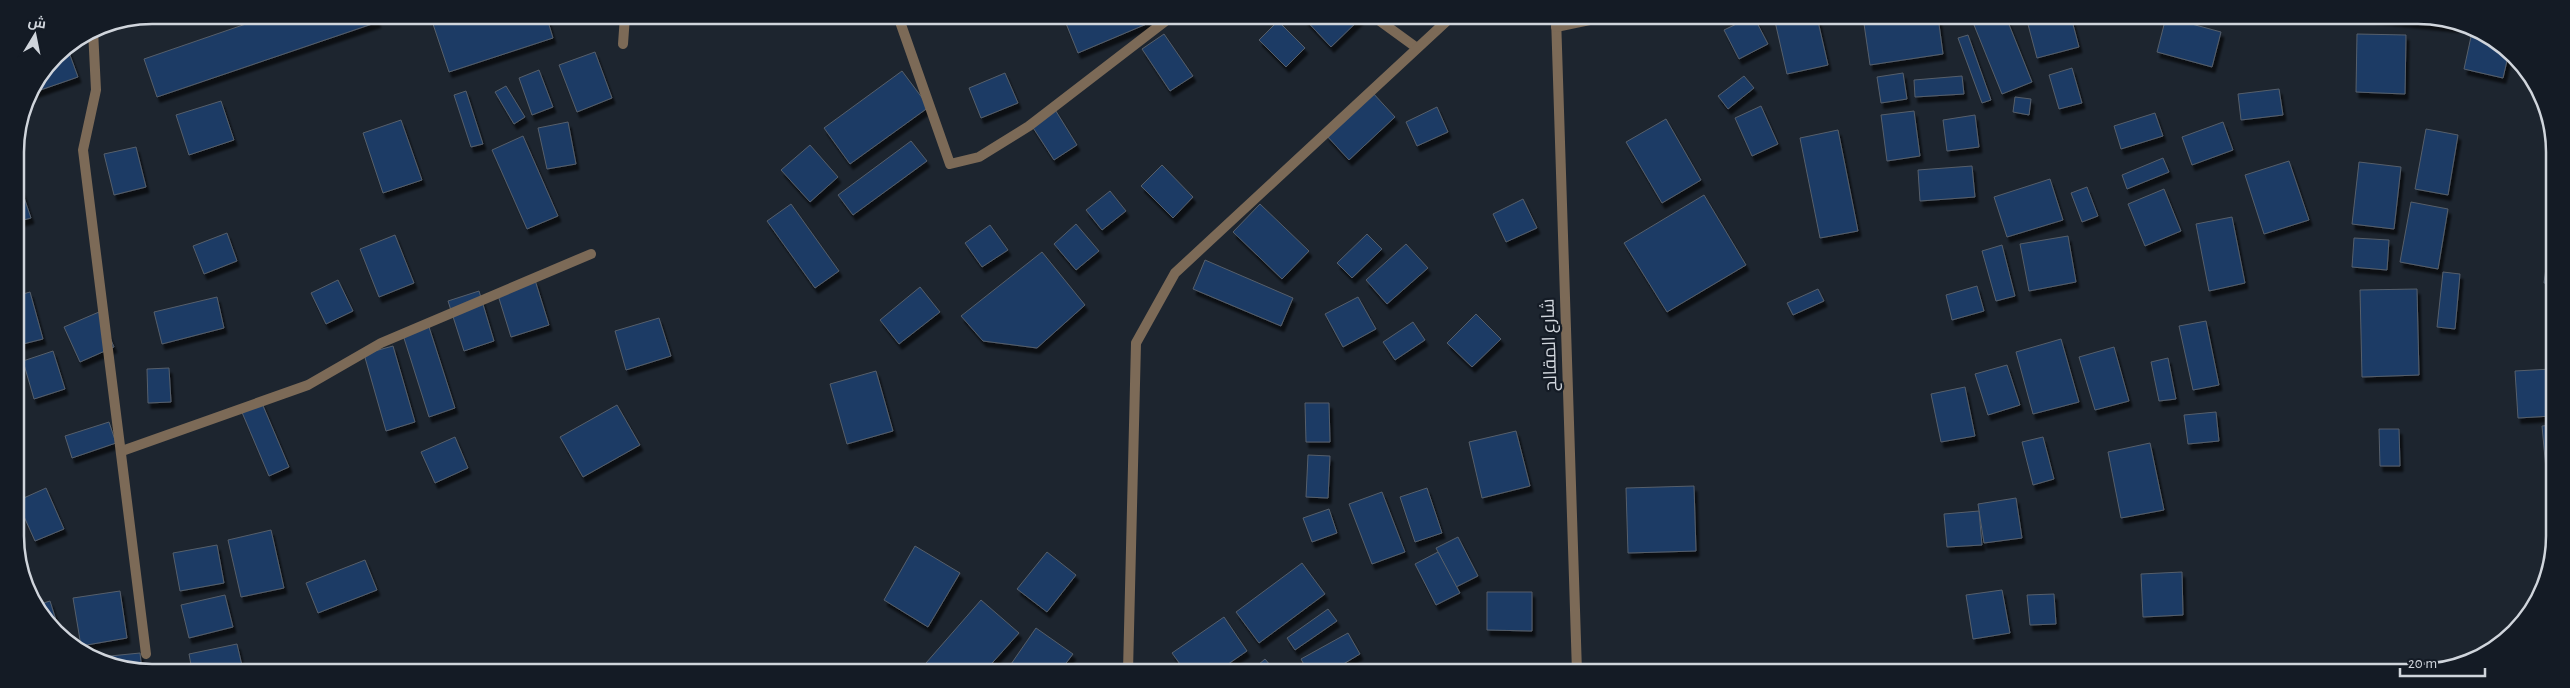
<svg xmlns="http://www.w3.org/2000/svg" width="2570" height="688" font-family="'Alegreya Sans',Cairo,sans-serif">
<defs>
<filter id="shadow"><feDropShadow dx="3" dy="5.5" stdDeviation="1" flood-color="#0009"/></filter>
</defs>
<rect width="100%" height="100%" fill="#1d252f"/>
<g fill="#1b3b65" stroke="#565f6b" filter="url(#shadow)">
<path d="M 272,15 L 375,15 L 378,22 L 157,97 L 144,59 Z"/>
<path d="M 430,15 L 546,15 L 553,38 L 449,72 Z"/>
<path d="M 1063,16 L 1146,16 L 1149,23 L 1078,53 Z"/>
<path d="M 1302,16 L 1363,16 L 1331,47 Z"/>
<path d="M 1751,17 L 1754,17 L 1768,44 L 1739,59 L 1724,30 Z"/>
<path d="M 1774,17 L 1817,17 L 1828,65 L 1787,74 Z"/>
<path d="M 1863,17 L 1938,17 L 1943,54 L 1870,65 Z"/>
<path d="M 1978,17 L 2006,17 L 2032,82 L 2002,94 L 1972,20 Z"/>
<path d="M 2026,17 L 2071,17 L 2079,47 L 2037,58 Z"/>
<path d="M 2166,17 L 2221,32 L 2212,67 L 2157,52 Z"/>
<path d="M 2372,18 L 2445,18 L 2457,24 L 2456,27 Z"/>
<path d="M 1278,21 L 1305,48 L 1286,67 L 1259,40 Z"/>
<path d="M 2472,32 L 2509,52 L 2503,78 L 2464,69 Z"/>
<path d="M 1164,34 L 1193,76 L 1170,91 L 1142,49 Z"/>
<path d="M 2357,34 L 2406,35 L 2405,94 L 2356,92 Z"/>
<path d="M 1968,35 L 1991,100 L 1982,103 L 1958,38 Z"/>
<path d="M 67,47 L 78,77 L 29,94 L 55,55 Z"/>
<path d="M 595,52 L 612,98 L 577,112 L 559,65 Z"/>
<path d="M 2072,68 L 2082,103 L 2059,109 L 2049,75 Z"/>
<path d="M 539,70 L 553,107 L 532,115 L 519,78 Z"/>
<path d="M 902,71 L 929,107 L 850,164 L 824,128 Z"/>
<path d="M 1005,73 L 1018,103 L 981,118 L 969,88 Z"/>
<path d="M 1903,73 L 1907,99 L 1881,103 L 1877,77 Z"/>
<path d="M 1744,76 L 1754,88 L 1728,109 L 1718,96 Z"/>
<path d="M 1962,76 L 1964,94 L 1915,97 L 1914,80 Z"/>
<path d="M 506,86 L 525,117 L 514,124 L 495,92 Z"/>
<path d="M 2279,89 L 2283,115 L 2241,120 L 2238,94 Z"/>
<path d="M 466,91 L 483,144 L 471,147 L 454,95 Z"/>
<path d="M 1372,92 L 1395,117 L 1349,160 L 1326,135 Z"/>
<path d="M 2015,97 L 2031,99 L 2029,115 L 2013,112 Z"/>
<path d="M 221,101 L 234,140 L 189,155 L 176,115 Z"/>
<path d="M 1761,106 L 1778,144 L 1752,156 L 1735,118 Z"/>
<path d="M 1437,107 L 1448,132 L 1417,146 L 1406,122 Z"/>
<path d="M 1054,108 L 1077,145 L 1054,160 L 1030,123 Z"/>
<path d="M 1914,111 L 1920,156 L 1887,161 L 1881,115 Z"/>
<path d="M 2155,113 L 2163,136 L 2121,149 L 2114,126 Z"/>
<path d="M 1975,115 L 1979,147 L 1947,151 L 1943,120 Z"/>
<path d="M 1666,119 L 1701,180 L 1662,203 L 1626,142 Z"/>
<path d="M 401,120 L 422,180 L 383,193 L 363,133 Z"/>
<path d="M 568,122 L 576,164 L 547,169 L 538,128 Z"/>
<path d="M 2223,122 L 2233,150 L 2192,165 L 2182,137 Z"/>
<path d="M 2426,129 L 2458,135 L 2448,195 L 2415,189 Z"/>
<path d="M 1838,130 L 1858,231 L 1820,238 L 1800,138 Z"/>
<path d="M 523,136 L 558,216 L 527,229 L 492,150 Z"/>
<path d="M 911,141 L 927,161 L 853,215 L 838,195 Z"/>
<path d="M 810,145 L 838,177 L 810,202 L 781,170 Z"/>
<path d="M 136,147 L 146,187 L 114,195 L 104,154 Z"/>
<path d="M 2163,158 L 2169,172 L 2127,189 L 2122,175 Z"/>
<path d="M 2289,161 L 2309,220 L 2264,234 L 2245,175 Z"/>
<path d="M 2359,162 L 2401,167 L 2394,229 L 2352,224 Z"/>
<path d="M 1162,165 L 1193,197 L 1173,218 L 1141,186 Z"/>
<path d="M 1972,166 L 1975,197 L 1920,201 L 1918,170 Z"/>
<path d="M 15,177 L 17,177 L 31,218 L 16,222 Z"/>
<path d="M 2050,179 L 2063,220 L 2007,237 L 1994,197 Z"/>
<path d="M 2087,187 L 2098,216 L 2082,222 L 2071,193 Z"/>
<path d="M 2164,189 L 2181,231 L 2145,246 L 2128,204 Z"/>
<path d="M 1110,191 L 1126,211 L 1102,230 L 1086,210 Z"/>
<path d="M 1704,195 L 1746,265 L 1667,312 L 1624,243 Z"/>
<path d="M 1523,199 L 1537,228 L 1506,242 L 1493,214 Z"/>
<path d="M 2411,202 L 2448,209 L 2438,269 L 2400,262 Z"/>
<path d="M 791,204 L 839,271 L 815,288 L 767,221 Z"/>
<path d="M 1260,204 L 1309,251 L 1282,279 L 1233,232 Z"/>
<path d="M 2232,217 L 2245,283 L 2209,291 L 2196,224 Z"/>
<path d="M 1076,224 L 1099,251 L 1076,270 L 1054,244 Z"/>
<path d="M 990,225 L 1008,250 L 982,267 L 965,243 Z"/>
<path d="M 227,233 L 237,261 L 204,274 L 193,246 Z"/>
<path d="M 1367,234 L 1382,249 L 1352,278 L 1337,263 Z"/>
<path d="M 395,235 L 414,283 L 379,297 L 360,249 Z"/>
<path d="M 2068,236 L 2076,282 L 2029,291 L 2020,244 Z"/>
<path d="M 2354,238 L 2389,240 L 2387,270 L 2352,267 Z"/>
<path d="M 1406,244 L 1428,268 L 1387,304 L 1366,280 Z"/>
<path d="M 2002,245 L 2015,296 L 1996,301 L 1982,251 Z"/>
<path d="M 1042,252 L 1085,305 L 1037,348 L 983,341 L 961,316 Z"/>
<path d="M 1205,260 L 1293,298 L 1281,326 L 1193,289 Z"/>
<path d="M 2546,268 L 2552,269 L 2552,284 L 2544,283 Z"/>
<path d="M 2443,272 L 2460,274 L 2455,329 L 2437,327 Z"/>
<path d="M 338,280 L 353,311 L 326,324 L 311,293 Z"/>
<path d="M 535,280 L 549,325 L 511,337 L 497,292 Z"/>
<path d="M 1977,286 L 1984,311 L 1952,320 L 1946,295 Z"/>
<path d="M 920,287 L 940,312 L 899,344 L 880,320 Z"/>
<path d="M 1818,289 L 1824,301 L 1793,315 L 1787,303 Z"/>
<path d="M 2417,289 L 2419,375 L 2362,377 L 2360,290 Z"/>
<path d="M 479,291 L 494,341 L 464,351 L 448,301 Z"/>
<path d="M 30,292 L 43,339 L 19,345 L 16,337 L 16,296 Z"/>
<path d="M 217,297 L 224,328 L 162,344 L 154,312 Z"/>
<path d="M 1358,297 L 1376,329 L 1343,347 L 1325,314 Z"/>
<path d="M 99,312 L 114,347 L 80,362 L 64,327 Z"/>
<path d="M 1476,314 L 1501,339 L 1472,367 L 1447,343 Z"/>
<path d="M 659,318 L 671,356 L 626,370 L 615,331 Z"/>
<path d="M 2206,321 L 2219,385 L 2193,390 L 2179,326 Z"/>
<path d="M 1413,322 L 1425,340 L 1395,360 L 1383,342 Z"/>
<path d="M 429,327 L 455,408 L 429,417 L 403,335 Z"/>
<path d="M 2061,339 L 2079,402 L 2033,414 L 2016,352 Z"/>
<path d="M 393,346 L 415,422 L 386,431 L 364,354 Z"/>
<path d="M 2114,347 L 2129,401 L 2095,410 L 2079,357 Z"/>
<path d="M 53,351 L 65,389 L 34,399 L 23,361 Z"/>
<path d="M 2168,358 L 2176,399 L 2159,401 L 2151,362 Z"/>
<path d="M 2007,365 L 2020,405 L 1988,415 L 1975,374 Z"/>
<path d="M 169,368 L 171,402 L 148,403 L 147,369 Z"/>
<path d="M 2552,369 L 2552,416 L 2518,418 L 2515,371 Z"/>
<path d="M 876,371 L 893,431 L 847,444 L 830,384 Z"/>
<path d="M 1965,387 L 1975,436 L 1941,442 L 1931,394 Z"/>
<path d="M 261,401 L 289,467 L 269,476 L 241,410 Z"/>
<path d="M 1305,403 L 1329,403 L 1330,442 L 1306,442 Z"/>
<path d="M 617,405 L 640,445 L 583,477 L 560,437 Z"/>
<path d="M 2216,412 L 2219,441 L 2188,444 L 2184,415 Z"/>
<path d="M 109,422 L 116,443 L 72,458 L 65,436 Z"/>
<path d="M 2552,425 L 2552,480 L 2547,480 L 2542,426 Z"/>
<path d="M 2379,429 L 2399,429 L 2400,466 L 2380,466 Z"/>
<path d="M 1516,431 L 1530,486 L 1482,498 L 1469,442 Z"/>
<path d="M 455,437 L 468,468 L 435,483 L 421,452 Z"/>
<path d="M 2043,437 L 2054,479 L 2033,485 L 2022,442 Z"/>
<path d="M 2150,443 L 2164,510 L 2121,518 L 2108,452 Z"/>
<path d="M 1308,455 L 1330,456 L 1328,498 L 1306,497 Z"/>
<path d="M 1694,486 L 1696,551 L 1628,553 L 1626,488 Z"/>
<path d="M 46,488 L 64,529 L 35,541 L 17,501 Z"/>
<path d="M 1427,488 L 1442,533 L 1415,542 L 1400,497 Z"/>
<path d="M 1382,492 L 1405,552 L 1372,564 L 1349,504 Z"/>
<path d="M 2016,498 L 2022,538 L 1984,543 L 1978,504 Z"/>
<path d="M 1329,509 L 1337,533 L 1312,542 L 1303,518 Z"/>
<path d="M 1979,511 L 1982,545 L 1947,547 L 1944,514 Z"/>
<path d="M 271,530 L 284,588 L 241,597 L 228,540 Z"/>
<path d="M 1458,537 L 1478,576 L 1456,587 L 1436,548 Z"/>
<path d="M 217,545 L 224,583 L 180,591 L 173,553 Z"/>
<path d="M 915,546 L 960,573 L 928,627 L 884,600 Z"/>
<path d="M 18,551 L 19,551 L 29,585 L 18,563 Z"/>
<path d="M 1047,552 L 1076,575 L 1047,612 L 1017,589 Z"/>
<path d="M 1438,552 L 1460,593 L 1436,605 L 1415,564 Z"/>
<path d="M 365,560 L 377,590 L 318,613 L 306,583 Z"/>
<path d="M 1302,563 L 1325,594 L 1259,643 L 1236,612 Z"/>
<path d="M 2182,572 L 2183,615 L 2143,617 L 2141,574 Z"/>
<path d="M 2002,590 L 2010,633 L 1973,639 L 1966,595 Z"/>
<path d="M 120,591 L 127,638 L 81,646 L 73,598 Z"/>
<path d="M 1487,592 L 1532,592 L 1532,631 L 1487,630 Z"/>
<path d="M 2054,594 L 2056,624 L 2030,625 L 2027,595 Z"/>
<path d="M 225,595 L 233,627 L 189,638 L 181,605 Z"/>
<path d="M 981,600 L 1019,633 L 985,671 L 919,671 Z"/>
<path d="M 50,601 L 61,636 L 55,633 L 40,604 Z"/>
<path d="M 1328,609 L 1337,621 L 1295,650 L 1287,638 Z"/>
<path d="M 1224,617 L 1247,651 L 1218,671 L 1185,671 L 1172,653 Z"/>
<path d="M 1036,628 L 1073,654 L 1060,671 L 1015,671 L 1009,667 Z"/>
<path d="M 1348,633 L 1360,654 L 1330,672 L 1308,672 L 1301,659 Z"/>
<path d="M 237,644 L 243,670 L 192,670 L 189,654 Z"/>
<path d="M 140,653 L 142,670 L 125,670 L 100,657 Z"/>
<path d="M 1265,659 L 1276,672 L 1251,671 Z"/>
</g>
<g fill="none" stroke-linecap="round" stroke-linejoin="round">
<g stroke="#7c6a57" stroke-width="10">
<path d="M 898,16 L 950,164 L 979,157 L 1029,126 L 1172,16"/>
<path d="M 1373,16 L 1417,48"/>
<path d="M 1556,17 L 1577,672"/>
<path d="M 1556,27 L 1604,17"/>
<path d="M 93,30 L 96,90 L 83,150 L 146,654"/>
<path d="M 623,44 L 625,16"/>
<path d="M 122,451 L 308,385 L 381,343 L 591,254"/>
<path d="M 1128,671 L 1136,343 L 1175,273 L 1451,17"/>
</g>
</g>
<g text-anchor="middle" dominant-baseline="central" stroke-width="4.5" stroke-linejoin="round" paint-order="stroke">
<g font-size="18" fill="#d0d5dc" stroke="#141b25">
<text transform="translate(1550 345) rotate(-92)">شارع المقالح</text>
</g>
</g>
<path d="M0 0H2570V688H0ZM152 24H2418A128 128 0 0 1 2546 152V536A128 128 0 0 1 2418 664H152A128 128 0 0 1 24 536V152A128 128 0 0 1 152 24Z" fill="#141b25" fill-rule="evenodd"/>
<path fill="none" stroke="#d0d5dc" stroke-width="2.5" d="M152 24H2418A128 128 0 0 1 2546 152V536A128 128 0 0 1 2418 664H152A128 128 0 0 1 24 536V152A128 128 0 0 1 152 24Z"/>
<g transform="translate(35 35) rotate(10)" stroke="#141b25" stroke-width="4" paint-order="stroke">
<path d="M0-4L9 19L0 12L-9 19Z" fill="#d0d5dc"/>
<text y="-8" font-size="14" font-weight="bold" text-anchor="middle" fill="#d0d5dc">ش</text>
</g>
<path d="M2400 668v8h85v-8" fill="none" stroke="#d0d5dc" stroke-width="2.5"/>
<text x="2408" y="668" font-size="15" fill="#d0d5dc" stroke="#141b25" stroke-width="4" paint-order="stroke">20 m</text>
</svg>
